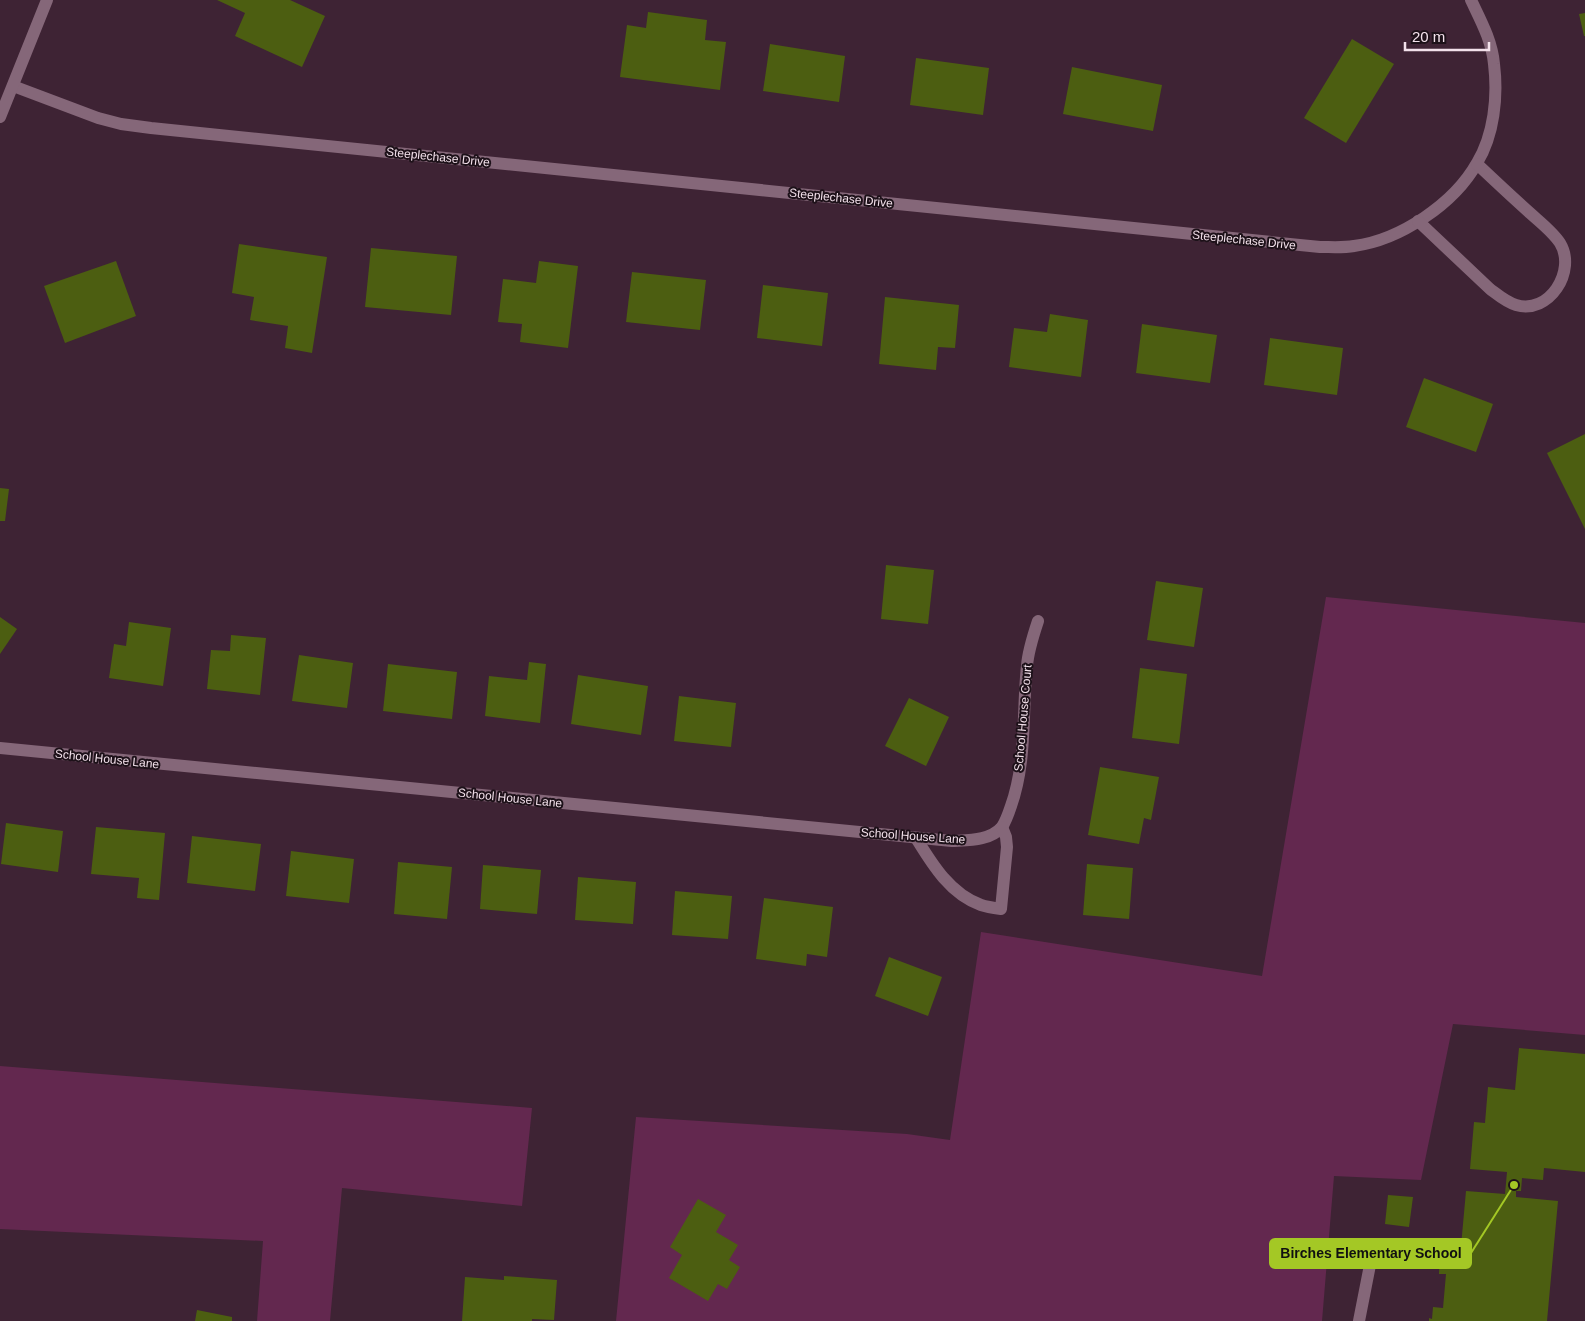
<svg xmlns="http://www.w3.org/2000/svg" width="1585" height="1321" font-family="Helvetica,sans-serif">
<rect width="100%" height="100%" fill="#3e2334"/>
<g fill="#63284f">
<path d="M 1326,597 L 1585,623 L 1585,1035 L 1453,1024 L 1421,1180 L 1334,1176 L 1322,1321 L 616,1321 L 636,1117 L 907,1134 L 950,1140 L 981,932 L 1262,976 Z"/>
<path d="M 0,1066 L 532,1108 L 522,1206 L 342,1188 L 330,1321 L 257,1321 L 263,1241 L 0,1229 Z"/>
</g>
<g fill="#4c5e11">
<path d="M 217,0 L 290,0 L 325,16 L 302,67 L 235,36 L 245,13 Z"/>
<path d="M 648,12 L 707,20 L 705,40 L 726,42 L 720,90 L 620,77 L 627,25 L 646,28 Z"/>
<path d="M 1585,13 L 1585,36 L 1584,36 L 1579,14 Z"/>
<path d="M 1352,39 L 1394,64 L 1346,143 L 1304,118 Z"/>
<path d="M 770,44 L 845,56 L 839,102 L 763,91 Z"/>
<path d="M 916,58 L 989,68 L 983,115 L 910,105 Z"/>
<path d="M 1072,67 L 1162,85 L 1153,131 L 1063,114 Z"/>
<path d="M 239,244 L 327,257 L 312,353 L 285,348 L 288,326 L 250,320 L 254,297 L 232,293 Z"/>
<path d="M 371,248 L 457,256 L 451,315 L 365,307 Z"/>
<path d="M 116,261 L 136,316 L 65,343 L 44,286 Z"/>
<path d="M 539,261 L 578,266 L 568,348 L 520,342 L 522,324 L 498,322 L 503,279 L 536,283 Z"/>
<path d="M 632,272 L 706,280 L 700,330 L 626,322 Z"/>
<path d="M 763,285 L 828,293 L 822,346 L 757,338 Z"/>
<path d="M 885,297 L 959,305 L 955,348 L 938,347 L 936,370 L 879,364 Z"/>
<path d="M 1050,314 L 1088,320 L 1081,377 L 1009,367 L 1014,328 L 1047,332 Z"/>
<path d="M 1142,324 L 1217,335 L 1210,383 L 1136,373 Z"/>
<path d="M 1270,338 L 1343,348 L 1337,395 L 1264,385 Z"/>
<path d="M 1424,378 L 1493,404 L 1476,452 L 1406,427 Z"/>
<path d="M 1585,434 L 1585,529 L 1547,453 Z"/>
<path d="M 0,488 L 9,489 L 5,521 L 0,521 Z"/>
<path d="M 886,565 L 934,570 L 928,624 L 881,619 Z"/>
<path d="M 1156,581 L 1203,588 L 1194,647 L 1147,640 Z"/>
<path d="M 0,617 L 17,629 L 0,654 Z"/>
<path d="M 129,622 L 171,628 L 163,686 L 109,678 L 114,644 L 126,646 Z"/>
<path d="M 231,635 L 266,638 L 260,695 L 207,689 L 211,650 L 230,651 Z"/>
<path d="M 299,655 L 353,663 L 347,708 L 292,701 Z"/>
<path d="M 529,662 L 546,664 L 540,723 L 485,716 L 489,676 L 527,680 Z"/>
<path d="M 388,664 L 457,672 L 452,719 L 383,711 Z"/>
<path d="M 1140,668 L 1187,674 L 1179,744 L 1132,738 Z"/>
<path d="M 578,675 L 648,686 L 641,735 L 571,724 Z"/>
<path d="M 679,696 L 736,703 L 731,747 L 674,741 Z"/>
<path d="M 909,698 L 949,717 L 926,766 L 885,746 Z"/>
<path d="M 1100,767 L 1159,777 L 1151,820 L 1144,818 L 1139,844 L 1088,835 Z"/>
<path d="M 6,823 L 63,831 L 58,872 L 1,864 Z"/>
<path d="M 96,827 L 165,833 L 159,900 L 137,898 L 139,878 L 91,874 Z"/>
<path d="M 192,836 L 261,844 L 255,891 L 187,883 Z"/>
<path d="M 291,851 L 354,859 L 349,903 L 286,896 Z"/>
<path d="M 398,862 L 452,867 L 447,919 L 394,914 Z"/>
<path d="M 1087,864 L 1133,868 L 1129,919 L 1083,915 Z"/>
<path d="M 483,865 L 541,870 L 537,914 L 480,909 Z"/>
<path d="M 578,877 L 636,882 L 633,924 L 575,920 Z"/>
<path d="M 675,891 L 732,896 L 728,939 L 672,935 Z"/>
<path d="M 764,898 L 833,907 L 827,957 L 807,954 L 806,966 L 756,959 Z"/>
<path d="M 889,957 L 942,977 L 928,1016 L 875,996 Z"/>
<path d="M 1519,1048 L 1585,1054 L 1585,1172 L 1544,1168 L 1543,1180 L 1522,1178 L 1521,1191 L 1516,1191 L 1516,1197 L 1558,1201 L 1547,1321 L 1429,1321 L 1429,1318 L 1432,1319 L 1433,1307 L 1443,1308 L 1446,1274 L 1439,1274 L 1440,1255 L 1460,1257 L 1466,1191 L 1505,1194 L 1507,1172 L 1470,1169 L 1474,1122 L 1485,1123 L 1488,1087 L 1515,1090 Z"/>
<path d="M 1388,1195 L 1413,1197 L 1409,1227 L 1385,1224 Z"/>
<path d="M 698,1199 L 726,1215 L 716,1232 L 738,1245 L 729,1260 L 740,1267 L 727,1289 L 718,1284 L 708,1301 L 669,1278 L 682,1255 L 670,1247 Z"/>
<path d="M 504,1276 L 557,1280 L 554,1320 L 532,1319 L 532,1321 L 462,1321 L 465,1277 L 504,1280 Z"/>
<path d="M 197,1310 L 232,1317 L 232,1321 L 195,1321 Z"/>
</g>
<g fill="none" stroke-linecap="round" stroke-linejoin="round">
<g stroke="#856779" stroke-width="12">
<path d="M 13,86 L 98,118 L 121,124 L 151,128 L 1320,247 C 1331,247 1343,248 1354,246 C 1400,240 1454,204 1477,163 C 1494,135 1498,97 1494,64 C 1492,41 1481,21 1471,0"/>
<path d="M 0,117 L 47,0"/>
<path d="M 1418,221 L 1490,289 C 1498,295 1506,302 1516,305 C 1549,315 1577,271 1560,243 C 1553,232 1540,222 1530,213 C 1512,197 1494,180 1477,164"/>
<path d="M 0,748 L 952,841 C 968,840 990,841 1002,827 C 1006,821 1009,812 1011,806 C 1027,761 1022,712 1027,666 C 1028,651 1033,636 1038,621"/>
<path d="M 916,838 C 932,864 950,894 981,905 C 987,907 994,908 1001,909 L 1007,847 L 1006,837 L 1002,827"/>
<path d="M 1359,1321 L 1370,1265"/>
</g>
</g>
<g text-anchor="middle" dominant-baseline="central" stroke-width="4" stroke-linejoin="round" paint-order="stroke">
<g font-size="12" fill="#f3e1eb" stroke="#1d1119">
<text transform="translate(438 157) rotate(6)">Steeplechase Drive</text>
<text transform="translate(841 198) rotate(6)">Steeplechase Drive</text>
<text transform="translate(1244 240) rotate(6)">Steeplechase Drive</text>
<text transform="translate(1023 718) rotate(-85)">School House Court</text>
<text transform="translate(107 759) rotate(6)">School House Lane</text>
<text transform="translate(510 798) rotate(6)">School House Lane</text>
<text transform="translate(913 836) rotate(4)">School House Lane</text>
</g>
</g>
<path fill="none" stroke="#a4c825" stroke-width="2" d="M1514 1185L1471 1253"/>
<circle fill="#a4c825" stroke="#1d1119" stroke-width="2" cx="1514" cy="1185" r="5"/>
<rect fill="#a4c825" stroke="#a4c825" stroke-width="2" x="1270" y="1239" width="201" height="29" rx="5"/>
<g font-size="14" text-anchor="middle" font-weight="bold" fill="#111">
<text x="1371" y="1258">Birches Elementary School</text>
</g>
<path d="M1405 42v8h84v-8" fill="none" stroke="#f3e1eb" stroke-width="2.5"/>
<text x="1412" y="42" font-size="15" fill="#f3e1eb" stroke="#1d1119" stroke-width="4" paint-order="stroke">20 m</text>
</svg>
